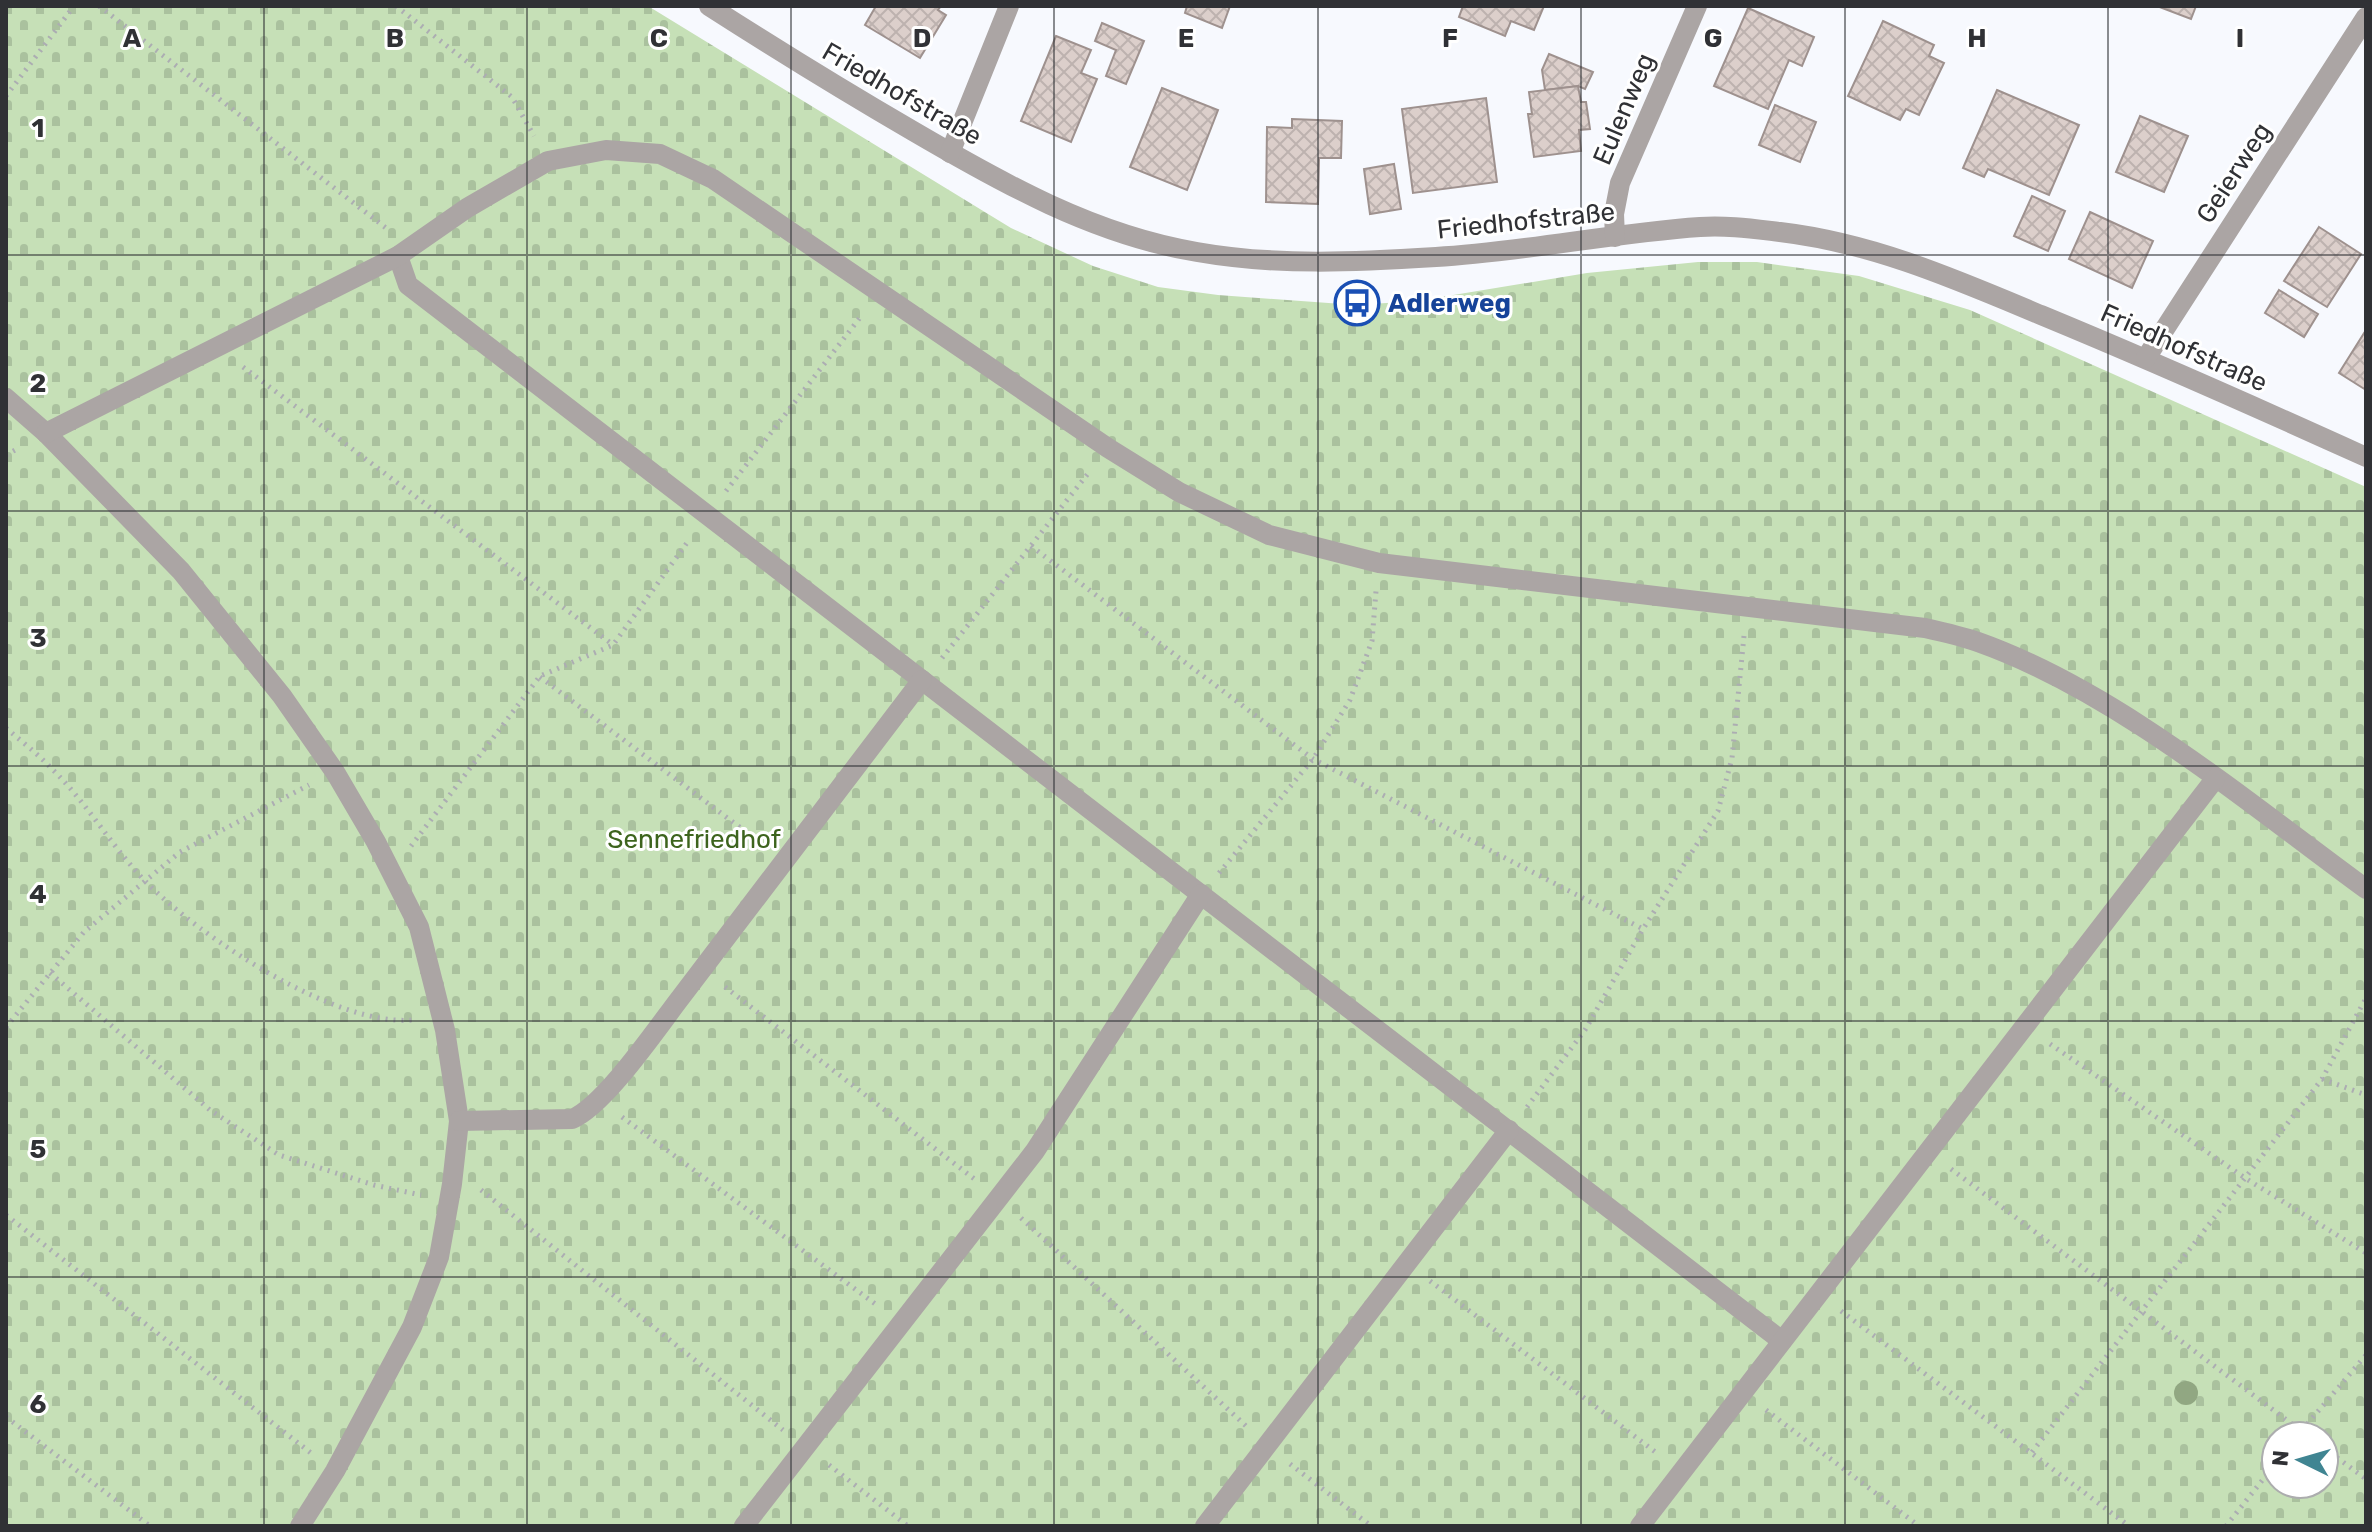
<svg xmlns="http://www.w3.org/2000/svg" width="2372" height="1532" font-family="Rubik,sans-serif">
<defs>
<pattern id="cemetery-stones" width="16" height="16" patternUnits="userSpaceOnUse" patternTransform="scale(2)"><rect width="16" height="16" fill="#c6e0b7"/><path d="M2 7V4a2 2 0 0 1 4 0v3zM10 15v-3a2 2 0 0 1 4 0v3z" fill="#aac19e"/></pattern>
<pattern id="building-cross-hatch" width="8" height="8" patternUnits="userSpaceOnUse" patternTransform="scale(2)"><rect width="8" height="8" fill="#dccfcb"/><path d="M0 0l8 8M0 8l8-8" fill="none" stroke="#bdb2af"/></pattern>
</defs>
<rect width="100%" height="100%" fill="#f7f9fe"/>
<path fill="url(#cemetery-stones)" fill-rule="evenodd" d="M 6,6 L 648,6 L 1011,228 L 1093,266 L 1158,287 L 1218,295 L 1356,305 L 1417,301 L 1587,273 L 1698,262 L 1757,262 L 1859,276 L 1970,310 L 2366,487 L 2366,1526 L 6,1526 ZM 2276,1436 L 2324,1436 L 2324,1484 L 2276,1484 Z"/>
<g fill="url(#building-cross-hatch)" stroke="#9e918e" stroke-width="2">
<path d="M 876,6 L 941,6 L 938,10 L 946,15 L 920,58 L 865,25 Z"/>
<path d="M 1187,6 L 1230,6 L 1222,28 L 1185,13 Z"/>
<path d="M 1463,6 L 1544,6 L 1534,30 L 1511,21 L 1505,36 L 1459,17 Z"/>
<path d="M 2157,6 L 2196,6 L 2191,19 Z"/>
<path d="M 1748,8 L 1814,37 L 1802,66 L 1789,60 L 1768,109 L 1714,86 Z"/>
<path d="M 1883,21 L 1934,45 L 1929,56 L 1944,63 L 1919,115 L 1906,109 L 1900,120 L 1848,96 Z"/>
<path d="M 1102,23 L 1144,41 L 1126,84 L 1106,76 L 1116,50 L 1095,41 Z"/>
<path d="M 1056,36 L 1091,50 L 1081,73 L 1097,79 L 1071,142 L 1021,121 Z"/>
<path d="M 1549,54 L 1593,72 L 1585,89 L 1578,86 L 1545,90 L 1542,70 Z"/>
<path d="M 1578,86 L 1581,102 L 1586,102 L 1590,129 L 1579,130 L 1581,151 L 1534,157 L 1528,114 L 1532,114 L 1529,92 Z"/>
<path d="M 1162,88 L 1218,110 L 1187,190 L 1130,167 Z"/>
<path d="M 1997,90 L 2079,125 L 2049,195 L 1988,169 L 1984,177 L 1963,168 Z"/>
<path d="M 1486,98 L 1497,182 L 1413,193 L 1402,109 Z"/>
<path d="M 1775,105 L 1816,122 L 1800,162 L 1759,145 Z"/>
<path d="M 2140,116 L 2188,136 L 2164,192 L 2116,172 Z"/>
<path d="M 1292,119 L 1342,121 L 1341,158 L 1319,158 L 1318,204 L 1266,202 L 1267,127 L 1292,128 Z"/>
<path d="M 1394,164 L 1401,209 L 1370,214 L 1364,169 Z"/>
<path d="M 2032,196 L 2065,211 L 2048,251 L 2014,236 Z"/>
<path d="M 2090,212 L 2153,241 L 2132,288 L 2069,259 Z"/>
<path d="M 2319,227 L 2361,254 L 2327,307 L 2284,281 Z"/>
<path d="M 2279,290 L 2318,314 L 2304,337 L 2265,313 Z"/>
<path d="M 2366,330 L 2366,390 L 2339,373 Z"/>
</g>
<g fill="none" stroke-linecap="round" stroke-linejoin="round">
<g stroke="#acadb2" stroke-width="5" stroke-dasharray="2 6" stroke-linecap="butt">
<path d="M 99,6 L 386,228"/>
<path d="M 396,6 L 512,97 L 534,136"/>
<path d="M 6,96 L 74,6"/>
<path d="M 243,367 L 612,644"/>
<path d="M 6,455 L 17,449"/>
<path d="M 726,491 L 862,315"/>
<path d="M 1031,546 L 1313,759 L 1643,929"/>
<path d="M 942,658 L 1090,471"/>
<path d="M 540,677 L 762,844"/>
<path d="M 6,728 C 21,741 38,754 52,769 C 87,803 112,847 146,882 C 199,936 335,1027 413,1020"/>
<path d="M 411,846 L 540,676 L 613,645 L 689,540"/>
<path d="M 1219,873 L 1313,759 L 1350,700 L 1372,641 L 1376,591"/>
<path d="M 50,973 L 210,1110 L 279,1155 L 374,1185 L 421,1195"/>
<path d="M 725,987 L 977,1181"/>
<path d="M 6,1027 L 84,932 L 180,852 L 309,785"/>
<path d="M 2050,1044 L 2245,1178 L 2366,1253"/>
<path d="M 2322,1079 L 2366,1095"/>
<path d="M 1527,1107 L 1585,1030 L 1643,929 L 1718,811 L 1732,758 L 1744,636"/>
<path d="M 622,1117 L 878,1306"/>
<path d="M 1951,1169 L 2308,1436"/>
<path d="M 481,1190 L 783,1430"/>
<path d="M 6,1215 L 311,1453"/>
<path d="M 1021,1218 L 1246,1426"/>
<path d="M 1430,1281 L 1658,1454"/>
<path d="M 1841,1311 L 2129,1526"/>
<path d="M 1766,1410 L 1919,1526"/>
<path d="M 6,1417 L 150,1526"/>
<path d="M 2297,1436 L 2366,1355"/>
<path d="M 2324,1448 L 2366,1479"/>
<path d="M 2032,1452 L 2322,1079 L 2366,998"/>
<path d="M 1290,1464 L 1371,1526"/>
<path d="M 829,1465 L 908,1526"/>
<path d="M 2226,1526 L 2276,1463"/>
</g>
<g stroke="#aba5a4" stroke-width="20">
<path d="M 398,256 L 408,285 L 1782,1341"/>
<path d="M 6,398 L 46,433 L 181,571 L 282,696 L 335,772 L 376,842 L 419,927 L 445,1030 L 459,1121 L 452,1184 L 439,1257 L 412,1327 L 335,1471 L 300,1526"/>
<path d="M 46,433 L 398,256 L 467,208 L 548,161 L 606,150 L 660,154 L 713,179 L 1108,448 L 1179,492 L 1269,535 L 1379,563 L 1925,628 C 1943,632 1961,636 1978,642 C 2116,691 2248,803 2366,889"/>
<path d="M 459,1121 L 572,1119 C 605,1105 657,1028 681,997 C 762,891 842,785 922,680"/>
<path d="M 744,1526 L 1035,1151 L 1201,894"/>
<path d="M 1205,1526 L 1509,1130"/>
<path d="M 1640,1526 L 2215,779"/>
</g>
<g stroke="#aba5a4" stroke-width="20">
<path d="M 709,6 C 776,49 844,91 913,131 C 1002,183 1094,235 1197,252 C 1276,266 1357,262 1436,257 C 1524,252 1612,233 1700,227 C 1726,225 1754,229 1780,232 C 1873,243 1955,279 2041,315 C 2150,360 2258,408 2366,457"/>
<path d="M 950,153 L 1009,6"/>
<path d="M 1615,237 L 1614,214 L 1620,183 L 1697,6"/>
<path d="M 2146,358 L 2366,17"/>
</g>
</g>
<circle fill="#91a782" cx="2186" cy="1393" r="12"/>
<path fill="none" stroke="#303135" stroke-width="2" stroke-opacity="0.55" d="M 264,6 L 264,1526M 527,6 L 527,1526M 791,6 L 791,1526M 1054,6 L 1054,1526M 1318,6 L 1318,1526M 1581,6 L 1581,1526M 1845,6 L 1845,1526M 2108,6 L 2108,1526M 6,255 L 2366,255M 6,511 L 2366,511M 6,766 L 2366,766M 6,1021 L 2366,1021M 6,1277 L 2366,1277"/>
<defs>
<g id="bus-ring" transform="scale(2.3)"><circle r="9.5" fill="#fff" stroke="#1a4fb4" stroke-width="1.5"/><path d="M-5-6H5V4H4V6H2V4H-2V6H-4V4H-5ZM-3.5-4V0h7V-4ZM-3.5 1.2v1.5H-2V1.2ZM2 1.2v1.5H3.5V1.2Z" fill="#1a4fb4"/></g>
</defs>
<g fill-rule="evenodd">
<use href="#bus-ring" x="1357" y="303"/>
</g>
<g text-anchor="middle" dominant-baseline="central" stroke-width="6" stroke-linejoin="round" paint-order="stroke">
<g font-size="26" fill="#303135" stroke="#fff">
<text transform="translate(902 94) rotate(30)">Friedhofstraße</text>
<text transform="translate(1624 109) rotate(-67)">Eulenweg</text>
<text transform="translate(2234 173) rotate(-57)">Geierweg</text>
<text transform="translate(1526 221) rotate(-6)">Friedhofstraße</text>
<text transform="translate(2184 348) rotate(24)">Friedhofstraße</text>
</g>
<g font-size="26" font-weight="bold" fill="#164399" stroke="#fff" text-anchor="start">
<text x="1388" y="303">Adlerweg</text>
</g>
<g font-size="26" fill="#3d641d" stroke="#fff">
<text x="694" y="839">Sennefriedhof</text>
</g>
</g>
<g font-size="26" text-anchor="middle" font-weight="bold" fill="#303135" stroke="#fff" stroke-width="6" stroke-linejoin="round" paint-order="stroke">
<text x="132" y="47">A</text>
<text x="395" y="47">B</text>
<text x="659" y="47">C</text>
<text x="922" y="47">D</text>
<text x="1186" y="47">E</text>
<text x="1450" y="47">F</text>
<text x="1713" y="47">G</text>
<text x="1977" y="47">H</text>
<text x="2240" y="47">I</text>
<text x="38" y="137">1</text>
<text x="38" y="392">2</text>
<text x="38" y="647">3</text>
<text x="38" y="903">4</text>
<text x="38" y="1158">5</text>
<text x="38" y="1413">6</text>
</g>
<rect width="2372" height="1532" fill="none" stroke="#303135" stroke-width="16"/>
<g transform="translate(2300 1460) rotate(275)"><circle r="38" fill="#ffffff" stroke="#acadae" stroke-width="2"/>
<path d="M0-6L14 30L0 20L-14 30Z" fill="#408592"/>
<text y="-12" font-size="22" font-weight="bold" text-anchor="middle" fill="#303135">N</text>
</g>
</svg>
